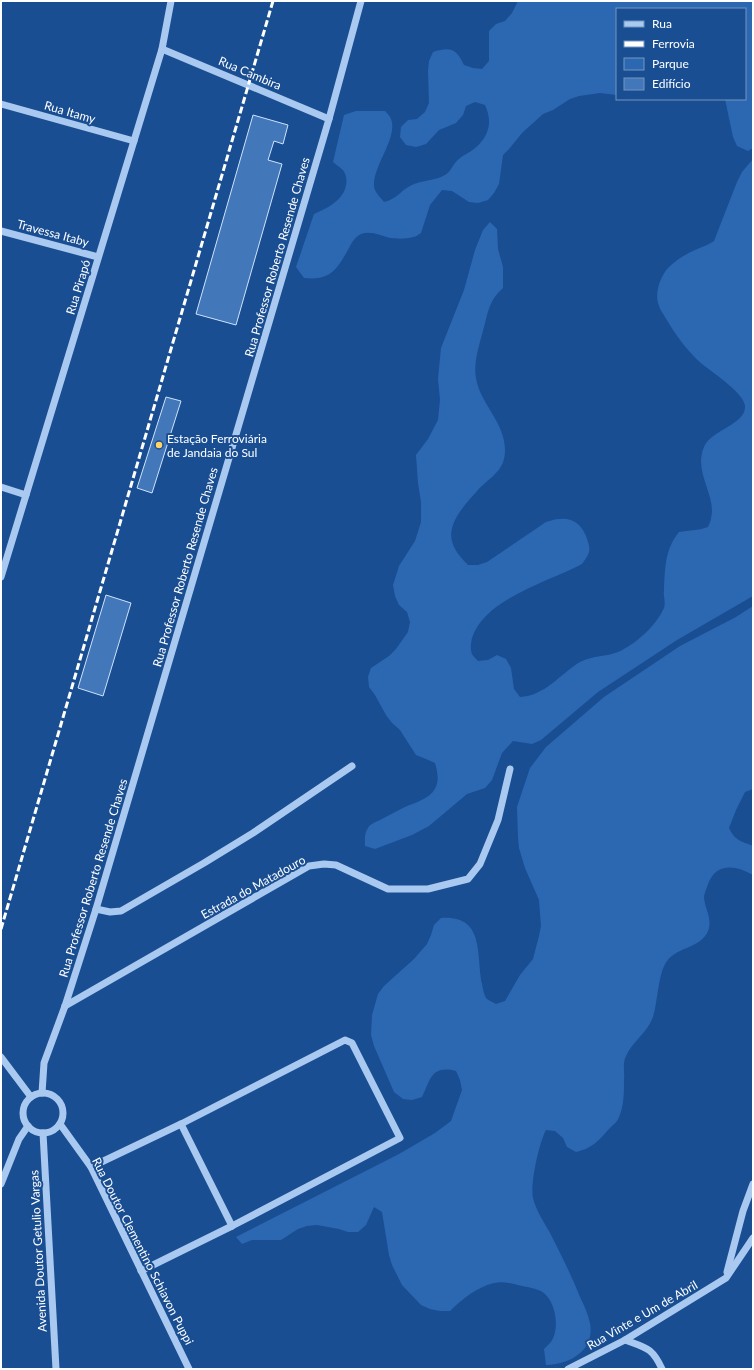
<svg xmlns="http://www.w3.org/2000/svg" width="754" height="1370" font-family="Lato,sans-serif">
<rect width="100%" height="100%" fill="#194e92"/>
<g fill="#2c68b1">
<path d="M 518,1 L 753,1 L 753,148 L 748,151 L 737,146 L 733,137 L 725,99 L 745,99 L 745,9 L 617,9 L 617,95 L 600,93 L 579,96 L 570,99 L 553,110 L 543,114 L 522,133 L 509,149 L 503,155 L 499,184 L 494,193 L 488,200 L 478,203 L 469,202 L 452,191 L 442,190 L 430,205 L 421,233 C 419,234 416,237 413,237 C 407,239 397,239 391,238 C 381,236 371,230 361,234 C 355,237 352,242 349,248 C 337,269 331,281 304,278 L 296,267 L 314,214 C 320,211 328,208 334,203 C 344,196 351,182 343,170 C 340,167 336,165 333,162 L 344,115 L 356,111 L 385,111 C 387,113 390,116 391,119 C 398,137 374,165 374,184 C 373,191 380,197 384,202 C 397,199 399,192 410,186 C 421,180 435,181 445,175 C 452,171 453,163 459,159 C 463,155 469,153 474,149 C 489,137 493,122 485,105 L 475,102 L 466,106 L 463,115 L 456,123 L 439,130 L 426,144 L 416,147 L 406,145 L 400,137 L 401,127 L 408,120 L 417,119 L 425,112 L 429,103 L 428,71 L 429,61 L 433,52 C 450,47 456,48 464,65 L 473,68 L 482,69 L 489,61 L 489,31 L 496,24 L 505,21 L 512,13 Z"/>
<path d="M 753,159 L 753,596 L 677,640 L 598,692 L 541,740 L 532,744 L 513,741 L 502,753 L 492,780 L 485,788 L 467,794 L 429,826 L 412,835 L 375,849 L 365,846 C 365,839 364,834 368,828 C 370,824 376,822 380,820 C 389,815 397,811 405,807 C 429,798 444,792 435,763 L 426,759 L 416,755 L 400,730 L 392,723 L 386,715 L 375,695 L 369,687 L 368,677 L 371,668 L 389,656 L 396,649 L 408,632 L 410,622 L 407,612 L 399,605 L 395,596 L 393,585 L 399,566 L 415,541 L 421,522 L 421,502 L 418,483 L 416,455 L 428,439 L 438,420 L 440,400 L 438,379 L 441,348 L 464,290 L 475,250 L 483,230 L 490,222 L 497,229 L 498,249 L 503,267 L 503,288 C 490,299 488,311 484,327 C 480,343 473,362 476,378 C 480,404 505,422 505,450 C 505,468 495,474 483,485 C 478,489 474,495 469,500 C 448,525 443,541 468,565 L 478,565 L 487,562 L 546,522 C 564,516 578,517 586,536 C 591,550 591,552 582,564 C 548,582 484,599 472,638 C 471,643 470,649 472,654 C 473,656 476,659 478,661 L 488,660 L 497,655 L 506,659 L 511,668 L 514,689 L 520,697 C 545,696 560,674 580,662 C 594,655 606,657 618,652 C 636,644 656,626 664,608 C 666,603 663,595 664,590 C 665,568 665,549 679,532 C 690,530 697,531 708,527 C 709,524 711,521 711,518 C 717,496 693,472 704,447 C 712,429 746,425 745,406 C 744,393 713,373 702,364 C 687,351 675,334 665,317 C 663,313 660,310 659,306 C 654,294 660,276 669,267 C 676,260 686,254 695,250 C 701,247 708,245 714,241 L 737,182 L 742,172 Z"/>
<path d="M 753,606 L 753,789 L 745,792 L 736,810 L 729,828 C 735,841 741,841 753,846 L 753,875 C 736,865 716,862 708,884 C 707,887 705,892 704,896 C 704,908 713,918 708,931 C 701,948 677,947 667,961 C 658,973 658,1001 653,1017 C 647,1033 632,1042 626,1056 C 622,1064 625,1073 624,1080 C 624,1092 624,1106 619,1117 C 618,1121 613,1125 610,1128 C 598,1141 593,1148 576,1152 L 567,1147 L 563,1138 L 555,1131 L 546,1130 C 539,1143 530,1184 533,1198 C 536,1210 543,1221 549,1231 C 560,1253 571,1274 580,1297 C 584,1305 588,1314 590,1323 C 595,1351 570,1364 546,1365 L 544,1349 C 547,1346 549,1344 551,1342 C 560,1329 556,1303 544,1293 C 537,1288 526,1287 518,1285 C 510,1283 502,1281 494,1283 C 477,1287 462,1299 450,1311 L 440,1311 L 430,1309 L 421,1305 L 402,1285 L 392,1265 L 389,1255 L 382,1212 L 374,1207 L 366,1225 L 358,1232 L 348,1232 L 339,1229 L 317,1225 L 307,1226 L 298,1229 L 281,1240 L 252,1240 L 242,1244 L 236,1237 L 399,1154 L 435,1133 L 451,1121 L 462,1090 L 460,1080 L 456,1071 C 431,1065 431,1079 422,1097 L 412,1100 L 403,1099 L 394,1092 L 374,1046 L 371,1035 L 372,1015 L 378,994 L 384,986 L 414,959 L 427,944 L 431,935 L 434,925 L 441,918 C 485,915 476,954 482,984 C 483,989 484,996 487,999 C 489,1001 493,1002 496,1004 L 505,1001 L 520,975 L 533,959 L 539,936 L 541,926 L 539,900 L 525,868 L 519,848 L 518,837 L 517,807 L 530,768 L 546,747 L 604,697 L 680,646 L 736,617 Z"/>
</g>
<g fill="#4277ba" stroke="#cfe3fb">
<path d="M 253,115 L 288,125 L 283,144 L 274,141 L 268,160 L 282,164 L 236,325 L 196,314 Z"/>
<path d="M 166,397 L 181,401 L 152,493 L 137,488 Z"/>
<path d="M 106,595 L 131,603 L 103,696 L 78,688 Z"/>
</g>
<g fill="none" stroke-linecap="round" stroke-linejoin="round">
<g stroke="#a9c9f0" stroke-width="7">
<path d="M 162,49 L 329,119"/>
<path d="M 1,104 L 134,141"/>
<path d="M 1,231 L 98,257"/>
<path d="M 1,487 L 26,495"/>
<path d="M 1,577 L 162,49 L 171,1"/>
<path d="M 96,909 L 110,912 L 121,911 L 204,863 L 253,833 L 352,766"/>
<path d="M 65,1006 L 309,866 L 324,864 L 336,865 L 388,889 L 428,889 L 468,879 L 480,864 L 498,820 L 510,769"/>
<path d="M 1,1057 L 31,1097"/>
<path d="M 42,1093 L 44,1063 L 65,1006 L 96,909 L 329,119 L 361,1"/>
<circle cx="43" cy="1113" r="20"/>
<path d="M 60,1124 L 91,1167 L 189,1369"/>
<path d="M 181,1124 L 232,1226"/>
<path d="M 43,1133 L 56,1369"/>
<path d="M 91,1167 L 181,1124 L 345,1040 L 352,1043 L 400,1138 L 232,1226 L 141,1271"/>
<path d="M 1,1184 L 19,1139 L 28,1126"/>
<path d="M 727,1272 L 743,1211 L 753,1184"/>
<path d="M 625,1340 C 646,1348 652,1347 662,1369"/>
<path d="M 568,1369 L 625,1340 L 726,1278 L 753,1238"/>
</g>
<path stroke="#fff" stroke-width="3" stroke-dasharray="7 3" stroke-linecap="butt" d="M 1,929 L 273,1"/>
</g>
<circle fill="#ffd367" stroke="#194e92" stroke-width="1.5" cx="159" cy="445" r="4"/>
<g text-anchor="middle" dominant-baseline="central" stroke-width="4" stroke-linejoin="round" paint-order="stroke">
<g font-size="12" fill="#fff" stroke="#194e92">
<text transform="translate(250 73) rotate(23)">Rua Cambira</text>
<text transform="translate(70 112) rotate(16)">Rua Itamy</text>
<text transform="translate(53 233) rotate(15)">Travessa Itaby</text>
<text transform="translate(277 257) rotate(-74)">Rua Professor Roberto Resende Chaves</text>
<text transform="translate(78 287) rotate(-73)">Rua Pirapó</text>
<text transform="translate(185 567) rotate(-74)">Rua Professor Roberto Resende Chaves</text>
<text transform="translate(93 878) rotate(-73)">Rua Professor Roberto Resende Chaves</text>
<text transform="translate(253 887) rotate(-29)">Estrada do Matadouro</text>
<text transform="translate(38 1251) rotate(-93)">Avenida Doutor Getulio Vargas</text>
<text transform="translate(143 1251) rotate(63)">Rua Doutor Clementino Schiavon Puppi</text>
<text transform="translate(642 1315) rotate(-30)">Rua Vinte e Um de Abril</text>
</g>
<g font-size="12" fill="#fff" stroke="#194e92" text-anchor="start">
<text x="167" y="438">Estação Ferroviária<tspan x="167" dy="14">de Jandaia do Sul</tspan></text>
</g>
</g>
<rect width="754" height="1370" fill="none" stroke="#ffffff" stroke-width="4"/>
<rect x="616" y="8" width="130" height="92" fill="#194e92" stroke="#7595be"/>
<rect x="624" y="21" width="20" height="6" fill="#a9c9f0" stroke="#7595be"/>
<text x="652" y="28" font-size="12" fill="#ffffff">Rua</text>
<rect x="624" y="41" width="20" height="6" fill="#ffffff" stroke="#7595be"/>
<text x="652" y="48" font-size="12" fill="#ffffff">Ferrovia</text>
<rect x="624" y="58" width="20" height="12" fill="#2c68b1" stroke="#7595be"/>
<text x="652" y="68" font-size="12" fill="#ffffff">Parque</text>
<rect x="624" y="78" width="20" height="12" fill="#4277ba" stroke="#7595be"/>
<text x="652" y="88" font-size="12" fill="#ffffff">Edifício</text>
</svg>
